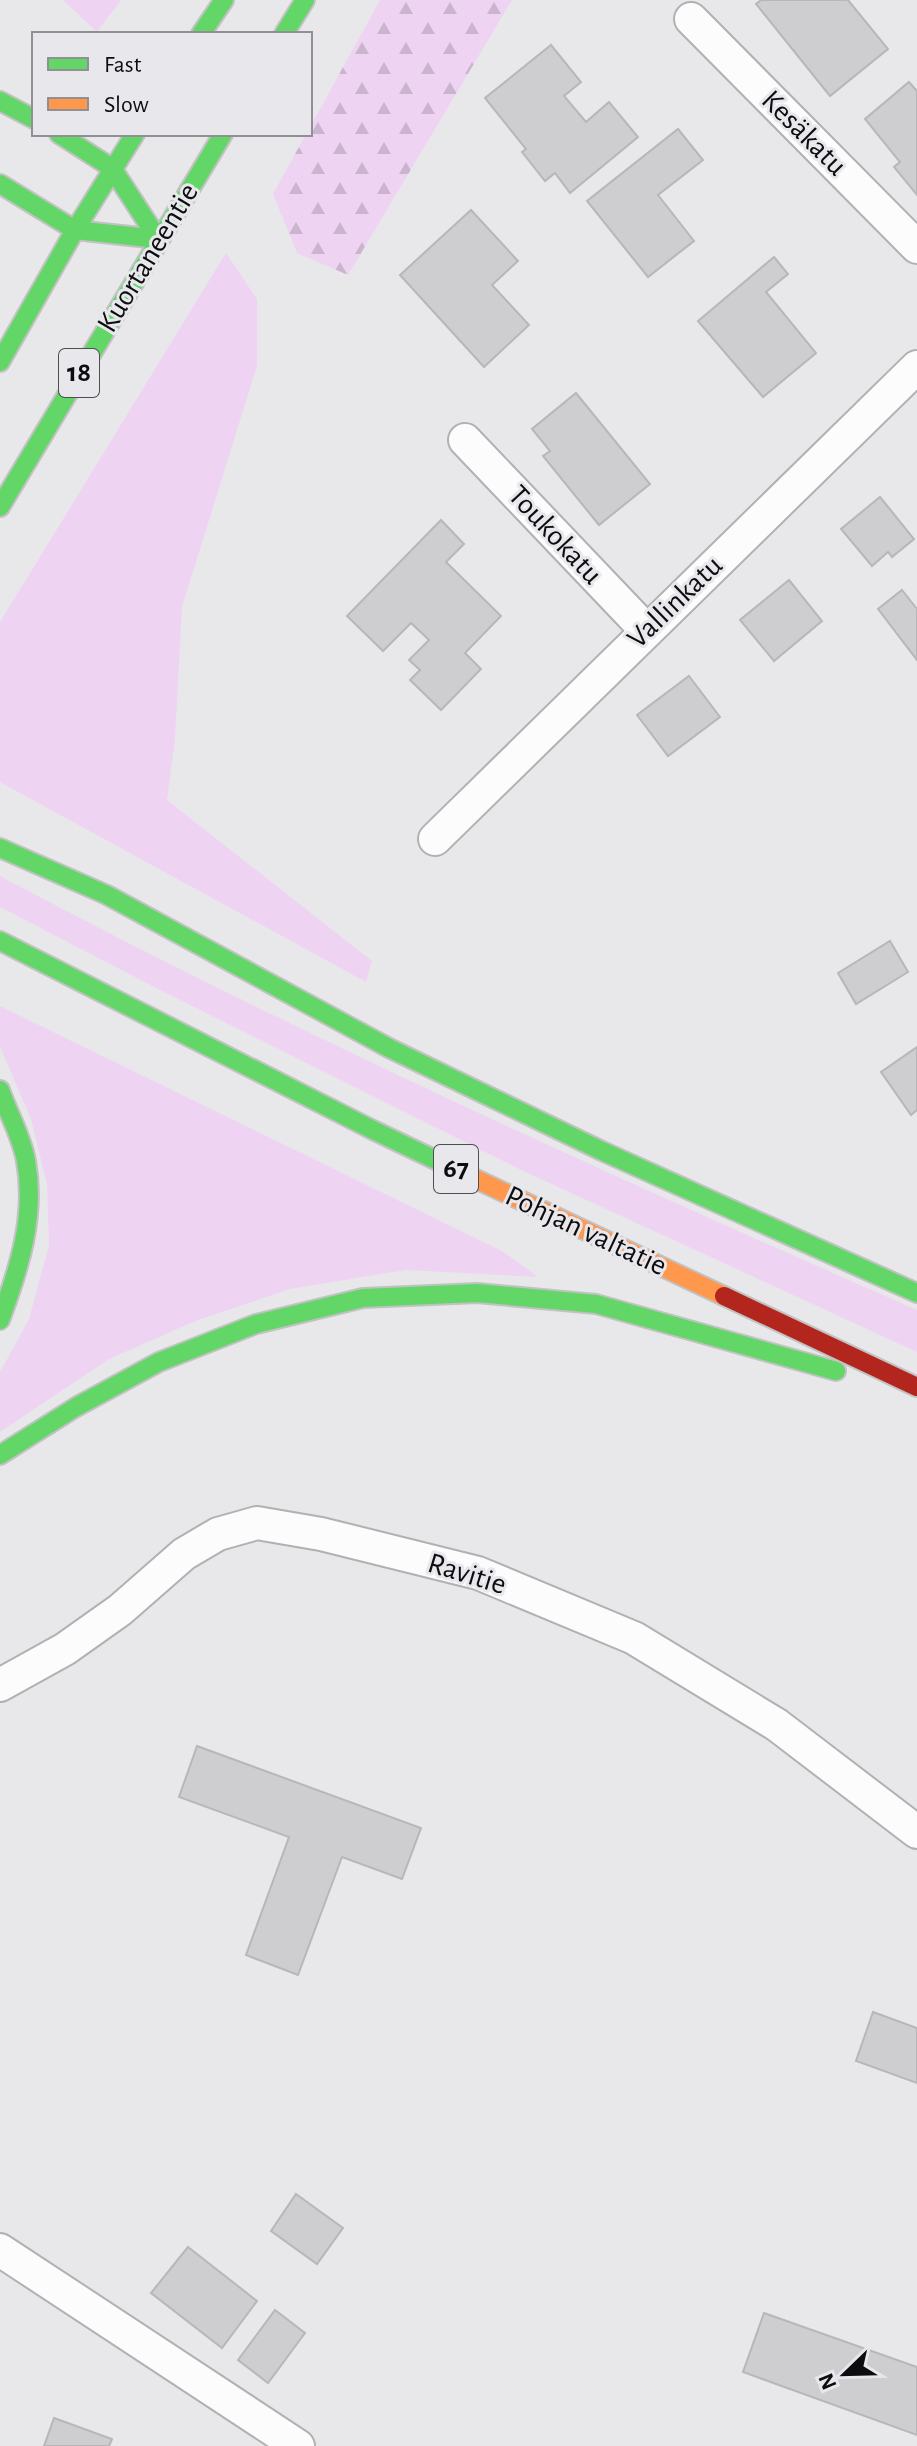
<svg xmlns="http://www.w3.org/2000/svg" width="917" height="2446" font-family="'Alegreya Sans',sans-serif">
<defs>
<pattern id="forest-firs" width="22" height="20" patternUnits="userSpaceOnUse" patternTransform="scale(2)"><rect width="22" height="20" fill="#eed4f2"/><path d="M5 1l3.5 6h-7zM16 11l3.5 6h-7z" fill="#cbb5ce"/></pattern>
</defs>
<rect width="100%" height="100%" fill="#e8e8eb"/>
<g fill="#eed4f2">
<path d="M 63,0 L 121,0 L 97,32 Z"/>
<path d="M 226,253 L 257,299 L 257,366 L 182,607 L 175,739 L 167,800 L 372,961 L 366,982 L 0,782 L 0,622 Z"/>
<path d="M 0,876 C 299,1035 607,1174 917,1310 L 917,1352 L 519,1169 L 158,989 L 0,907 Z"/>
<path d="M 0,1006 L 504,1252 L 538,1277 L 406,1270 L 290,1289 L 198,1320 L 109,1359 L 0,1432 L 0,1372 L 29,1319 L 49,1245 L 47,1185 L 31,1119 L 0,1047 Z"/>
</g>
<path fill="url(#forest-firs)" d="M 380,0 L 512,0 L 348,275 L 297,253 L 273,194 L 306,134 L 310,134 L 310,127 Z"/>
<g fill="#ceced0" stroke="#b7b7b9" stroke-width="2">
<path d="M 761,0 L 848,0 L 888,49 L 830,96 L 756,4 Z"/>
<path d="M 551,45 L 581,82 L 564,96 L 586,122 L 609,102 L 638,137 L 570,193 L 555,173 L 545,181 L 522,152 L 526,149 L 485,98 Z"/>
<path d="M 909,82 L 917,91 L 917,195 L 894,167 L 900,162 L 865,119 Z"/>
<path d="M 678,129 L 703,160 L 658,195 L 694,241 L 648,277 L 587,201 Z"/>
<path d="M 471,210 L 518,261 L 492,285 L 529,325 L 484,367 L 400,275 Z"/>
<path d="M 774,257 L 788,274 L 766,292 L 816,353 L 763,397 L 698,321 Z"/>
<path d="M 576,393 L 650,484 L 599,525 L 543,456 L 550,451 L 532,429 Z"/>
<path d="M 880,497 L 914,539 L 892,557 L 888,552 L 872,566 L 841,529 Z"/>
<path d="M 441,520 L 464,544 L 446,562 L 501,616 L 465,653 L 481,669 L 441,710 L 410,680 L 420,670 L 409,660 L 429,640 L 411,623 L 383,651 L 347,616 Z"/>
<path d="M 789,580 L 822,621 L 774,661 L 740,620 Z"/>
<path d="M 902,590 L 917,609 L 917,660 L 878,609 Z"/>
<path d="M 689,676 L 720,717 L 668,756 L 637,715 Z"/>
<path d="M 890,941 L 908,972 L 856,1004 L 838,973 Z"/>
<path d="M 917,1047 L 917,1110 L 911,1115 L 881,1072 Z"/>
<path d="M 197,1746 L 421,1828 L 402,1879 L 342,1857 L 298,1975 L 246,1955 L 289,1837 L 179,1797 Z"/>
<path d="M 873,2012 L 917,2028 L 917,2083 L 856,2061 Z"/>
<path d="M 296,2194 L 343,2228 L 317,2264 L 271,2231 Z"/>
<path d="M 188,2247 L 257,2301 L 222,2348 L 151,2293 Z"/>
<path d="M 275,2310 L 305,2333 L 268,2383 L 238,2360 Z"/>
<path d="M 764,2313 L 917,2367 L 917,2435 L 743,2372 Z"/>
<path d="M 54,2418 L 112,2439 L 109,2446 L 44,2446 Z"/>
</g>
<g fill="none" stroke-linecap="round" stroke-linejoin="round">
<g stroke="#b1b1b3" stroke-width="36">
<g id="street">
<path d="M 691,19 L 917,247"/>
<path d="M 465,440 L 646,630"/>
<path d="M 435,839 L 917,367"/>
<path d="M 0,1685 L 65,1649 L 120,1610 L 184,1554 L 218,1534 L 257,1523 L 321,1534 L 478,1573 L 634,1638 L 777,1725 L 917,1832"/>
<path d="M 0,2250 L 298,2446"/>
</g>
</g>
<g stroke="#c2c2c3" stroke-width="22">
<g id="fast">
<path d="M 201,34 L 224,0"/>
<path d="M 284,34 L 305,0"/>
<path d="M 0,101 L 34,119"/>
<path d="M 59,134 L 112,168 L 158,239"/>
<path d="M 0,184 L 75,230 L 158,239"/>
<path d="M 0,362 L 75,230 L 135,134"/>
<path d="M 0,507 L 223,134"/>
<path d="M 0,848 L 107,895 L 389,1048 L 602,1151 L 917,1293"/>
<path d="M 0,941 L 373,1130 L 465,1174"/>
<path d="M 0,1090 C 8,1113 22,1137 26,1161 C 36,1216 19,1269 0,1320"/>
<path d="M 0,1455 L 76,1407 L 159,1362 L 256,1324 L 363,1298 L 477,1293 L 596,1304 L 836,1371"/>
</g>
</g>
<g stroke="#c2c2c3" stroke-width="22">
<path id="slow" d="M 465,1174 L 724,1296"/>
</g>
<g stroke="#c2c2c3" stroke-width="22">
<path id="jam" d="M 724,1296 L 917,1387"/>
</g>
<use href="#street" stroke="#fcfcfc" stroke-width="32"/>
<use href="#fast" stroke="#63d668" stroke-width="18"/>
<use href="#slow" stroke="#ff974d" stroke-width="18"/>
<use href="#jam" stroke="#b3261e" stroke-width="18"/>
</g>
<g text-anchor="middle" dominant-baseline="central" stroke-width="6" stroke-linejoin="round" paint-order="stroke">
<g fill="#e7e7ec" stroke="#4e4e51" stroke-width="2">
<rect x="59" y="349" width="40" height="48" rx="6"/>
<rect x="434" y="1145" width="44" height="48" rx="6"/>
</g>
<g font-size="28" font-weight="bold" fill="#0d0d0f">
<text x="79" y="373">18</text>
<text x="456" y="1169">67</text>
</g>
<g font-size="30" fill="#0d0d0f" stroke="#e7e7ec">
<text transform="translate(804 133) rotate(45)">Kesäkatu</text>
<text transform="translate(148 258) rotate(-59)">Kuortaneentie</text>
<text transform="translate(555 535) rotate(47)">Toukokatu</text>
<text transform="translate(675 602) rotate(-44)">Vallinkatu</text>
<text transform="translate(586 1231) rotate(25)">Pohjan valtatie</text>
<text transform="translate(467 1574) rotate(17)">Ravitie</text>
</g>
</g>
<rect x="32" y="32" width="280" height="104" fill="#e7e7ec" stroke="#909094" stroke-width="2"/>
<rect x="48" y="58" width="40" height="12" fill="#63d668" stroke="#909094" stroke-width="2"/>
<text x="104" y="72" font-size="24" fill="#0d0d0f">Fast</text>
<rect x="48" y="98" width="40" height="12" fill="#ff974d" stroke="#909094" stroke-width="2"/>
<text x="104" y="112" font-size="24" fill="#0d0d0f">Slow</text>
<g transform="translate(845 2374) rotate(247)" stroke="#e7e7ec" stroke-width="6" paint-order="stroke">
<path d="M0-6L14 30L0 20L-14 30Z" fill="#0d0d0f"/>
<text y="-12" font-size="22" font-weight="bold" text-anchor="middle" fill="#0d0d0f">N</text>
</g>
</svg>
